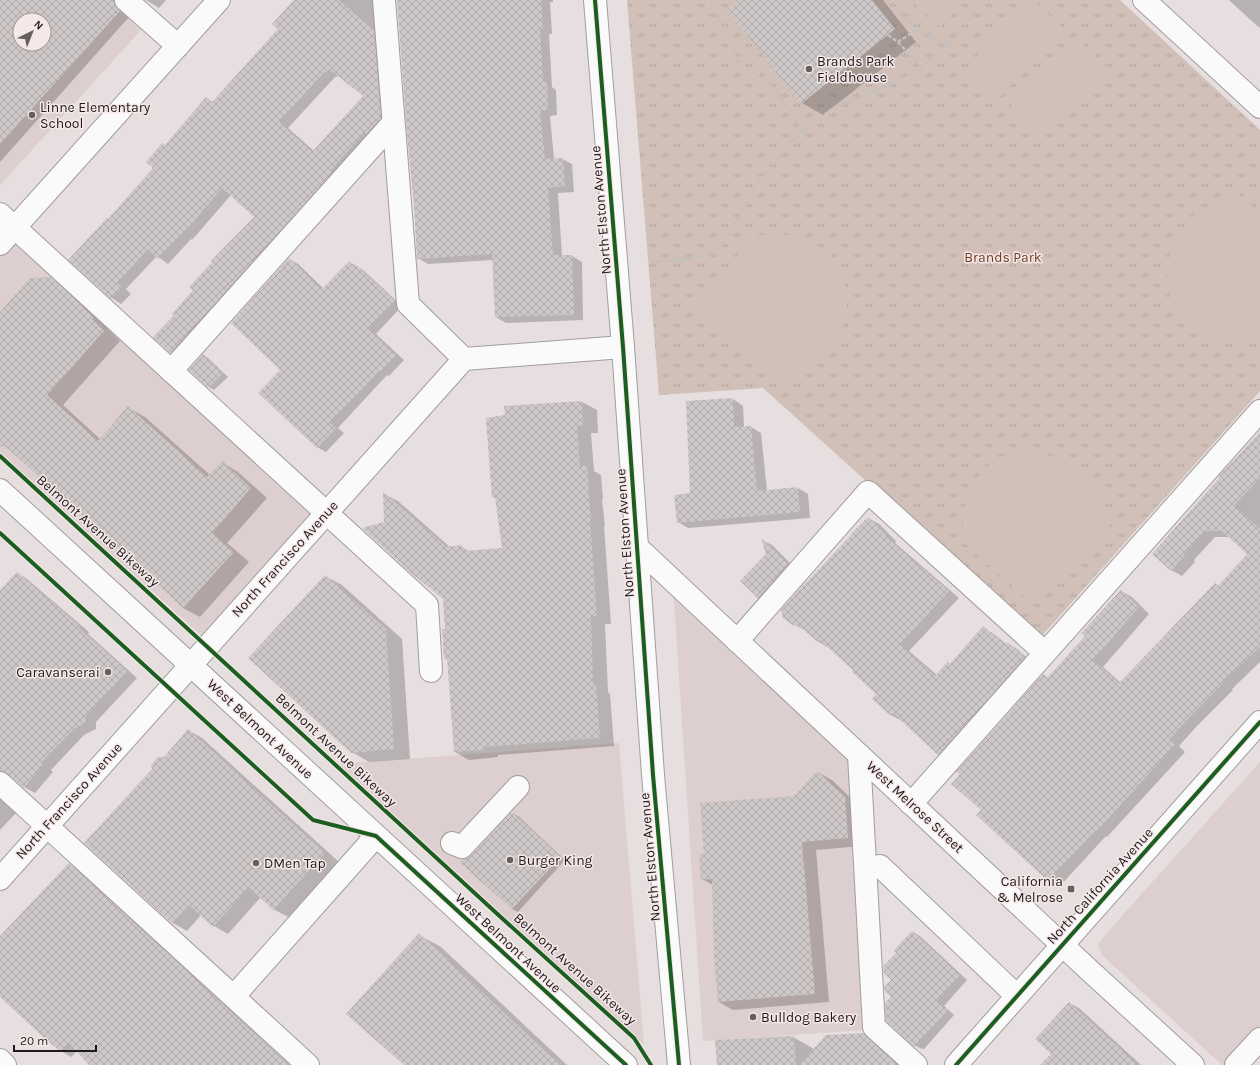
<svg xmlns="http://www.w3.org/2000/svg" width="1260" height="1065" font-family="Karla,sans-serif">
<defs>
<pattern id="grass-tufts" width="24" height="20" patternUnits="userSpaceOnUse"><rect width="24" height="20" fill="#d0c0b8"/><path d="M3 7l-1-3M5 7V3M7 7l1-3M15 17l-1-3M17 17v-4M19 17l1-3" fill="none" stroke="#b2a49e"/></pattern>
<pattern id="building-cross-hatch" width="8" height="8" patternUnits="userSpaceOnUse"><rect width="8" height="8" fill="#cec7c7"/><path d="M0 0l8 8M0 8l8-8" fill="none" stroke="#b0aaaa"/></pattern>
</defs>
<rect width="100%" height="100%" fill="#e6dedf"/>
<g fill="#ddcecf" fill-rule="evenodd">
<path d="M 0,0 L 107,0 L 141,30 L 0,185 ZM 20,20 L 44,20 L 44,44 L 20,44 Z"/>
<path d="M 0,214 L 327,513 L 205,639 L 0,452 Z"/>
<path d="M 673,585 L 864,766 L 880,1029 L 703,1041 Z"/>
<path d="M 619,743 L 644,1045 L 339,764 Z"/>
<path d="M 1260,762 L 1260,1039 L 1236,1065 L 1222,1065 L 1102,955 L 1098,945 L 1105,935 Z"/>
</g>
<path fill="url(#grass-tufts)" d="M 627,0 L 1120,0 L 1260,130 L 1260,391 L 1040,638 L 763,388 L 659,395 Z"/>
<g fill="#d0c0b8">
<path d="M 910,0 L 964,0 L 941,27 Z"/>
<path d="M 1027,0 L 1033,0 L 1062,27 L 997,100 L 964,70 Z"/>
<path d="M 1074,37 L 1108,67 L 1042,139 L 1008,109 Z"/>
<path d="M 1238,194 L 1260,214 L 1260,338 L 1258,340 L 1236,343 L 1212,338 L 1185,323 L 1171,302 L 1166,272 L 1173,244 L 1190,219 L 1213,202 Z"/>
<path d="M 776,233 L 799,237 L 828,251 L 842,271 L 848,301 L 842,329 L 826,355 L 803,372 L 778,381 L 694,307 L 754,236 Z"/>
<path d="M 1033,451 L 1060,459 L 1086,476 L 1103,499 L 1110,525 L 1033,605 L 965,543 L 962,520 L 967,497 L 982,470 L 1002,456 Z"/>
</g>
<g fill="#0003" fill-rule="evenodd">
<path d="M 0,0 L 125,0 L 129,17 L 0,162 ZM 20,20 L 44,20 L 44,44 L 20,44 Z"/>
<path d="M 146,0 L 166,0 L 159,8 Z"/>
<path d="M 296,0 L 383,0 L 390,124 L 181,358 L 171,352 L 155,337 L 175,315 L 194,290 L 255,217 L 231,195 L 192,240 L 191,239 L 168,264 L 157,256 L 126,289 L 131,294 L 121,304 L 112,298 L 109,220 L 155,168 L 165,146 L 206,98 L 213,102 L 279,29 ZM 339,75 L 364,96 L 314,151 L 288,128 L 335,77 L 336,77 Z"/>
<path d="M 398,0 L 553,0 L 553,2 L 550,2 L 552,34 L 549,34 L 552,87 L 556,90 L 557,115 L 550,116 L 554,159 L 562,159 L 572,164 L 574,192 L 558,193 L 562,256 L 572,256 L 582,262 L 583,320 L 506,323 L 496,317 L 493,260 L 428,264 L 418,258 L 415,205 Z"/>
<path d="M 741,0 L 883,0 L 916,42 L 823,115 L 802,103 Z"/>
<path d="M 1229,0 L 1260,0 L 1260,28 L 1255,24 Z"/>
<path d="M 289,259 L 298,264 L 324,289 L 349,262 L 363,270 L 402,306 L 376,334 L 404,360 L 389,376 L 387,375 L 338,428 L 344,433 L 326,452 L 317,447 L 281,370 Z"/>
<path d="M 50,278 L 67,288 L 110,327 L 108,329 L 120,341 L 63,405 L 100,439 L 129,408 L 145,417 L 210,475 L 222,462 L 238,472 L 267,498 L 227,543 L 249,562 L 200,617 L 183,608 L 133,560 L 0,440 L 0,314 Z"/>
<path d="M 203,355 L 208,358 L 228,377 L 214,390 L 209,387 Z"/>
<path d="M 733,399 L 743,406 L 744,427 L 751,427 L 761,433 L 767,491 L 798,488 L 808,494 L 810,518 L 688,528 L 678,522 Z"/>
<path d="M 582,402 L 597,410 L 598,433 L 591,433 L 594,471 L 601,475 L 603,499 L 602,499 L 605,526 L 604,526 L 611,624 L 605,624 L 608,692 L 610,694 L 614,746 L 498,755 L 498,757 L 469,760 L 455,752 L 448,660 L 445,658 L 447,630 L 444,599 L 385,523 L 384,494 L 398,501 L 451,548 L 460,546 L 470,552 L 503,549 L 496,499 L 493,497 L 506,416 L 505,407 Z"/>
<path d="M 1260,437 L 1260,662 L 1232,689 L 1233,690 L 1196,727 L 1179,746 L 1185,752 L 1107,837 L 1106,836 L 1059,887 L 1048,881 L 982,810 L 1049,678 L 1086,636 L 1121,591 L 1132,597 L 1149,614 L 1103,667 L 1121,683 L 1215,584 L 1219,586 L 1249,554 L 1230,537 L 1215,537 L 1194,560 L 1195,562 L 1182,576 L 1171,570 Z"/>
<path d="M 868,518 L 879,524 L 896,541 L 895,543 L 959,598 L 909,651 L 937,675 L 948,663 L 951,664 L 984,628 L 994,634 L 1006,644 L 1007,643 L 1017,649 L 1034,664 L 949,760 L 938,754 L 902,721 L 891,715 L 877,694 L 854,670 L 829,648 L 819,642 L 806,631 L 795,625 L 807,584 Z"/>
<path d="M 762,540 L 772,545 L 798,571 L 769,604 L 758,598 L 741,581 L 767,555 Z"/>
<path d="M 17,573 L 27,579 L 89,632 L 88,634 L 137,678 L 96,722 L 96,729 L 84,735 L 51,770 L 53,772 L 35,793 L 24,787 L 13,776 L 7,776 L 0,783 L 0,591 Z"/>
<path d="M 325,576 L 342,585 L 402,639 L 410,759 L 369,762 L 352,752 Z"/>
<path d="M 188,730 L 202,738 L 339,862 L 288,917 L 273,909 L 261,897 L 228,934 L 214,926 L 201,915 L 187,931 L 173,923 L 86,843 L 164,758 Z"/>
<path d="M 817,772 L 832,780 L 859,806 L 862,846 L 816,850 L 829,1002 L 733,1010 L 719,1002 L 713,885 L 702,879 L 705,855 L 794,797 Z"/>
<path d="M 0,796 L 16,813 L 0,830 Z"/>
<path d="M 512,813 L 518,816 L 565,860 L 518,912 L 512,909 L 472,856 Z"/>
<path d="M 69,864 L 79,870 L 290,1065 L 90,1065 L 77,1051 L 71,1057 L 61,1051 L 0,995 L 0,937 Z"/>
<path d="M 913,932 L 920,936 L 967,980 L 944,1006 L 954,1015 L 924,1049 L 922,1049 L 914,1045 L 892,997 L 892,980 L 897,952 Z"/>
<path d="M 419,935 L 441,947 L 567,1065 L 405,1065 Z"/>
<path d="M 1069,1003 L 1079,1008 L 1141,1065 L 1042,1065 L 1052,1054 Z"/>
<path d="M 864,1034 L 886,1047 L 904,1065 L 718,1065 L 793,1037 L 814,1049 Z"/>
</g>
<g fill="url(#building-cross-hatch)" fill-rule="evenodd">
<path d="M 0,0 L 114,0 L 114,4 L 120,11 L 0,144 ZM 20,20 L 44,20 L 44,44 L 20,44 Z"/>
<path d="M 294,0 L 339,0 L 374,31 L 381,118 L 366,134 L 364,133 L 331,170 L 333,172 L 170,353 L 153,337 L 174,315 L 172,314 L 193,290 L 189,287 L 212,262 L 211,261 L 254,217 L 222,188 L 182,235 L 181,234 L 158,259 L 148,249 L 117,283 L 122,287 L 111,299 L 68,260 L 107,218 L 108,219 L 153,168 L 146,162 L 162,143 L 165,145 L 206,97 L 212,102 L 278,29 L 272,24 ZM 329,69 L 363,96 L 312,152 L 279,122 L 325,71 L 326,73 Z"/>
<path d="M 397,0 L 541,0 L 543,29 L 540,29 L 543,81 L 547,83 L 548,110 L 540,111 L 545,159 L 563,158 L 565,186 L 548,188 L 553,255 L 572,255 L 574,315 L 495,317 L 492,254 L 417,259 L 414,205 L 407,134 Z"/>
<path d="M 739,0 L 872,0 L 895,29 L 801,104 L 727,9 Z"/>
<path d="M 289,258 L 322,289 L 349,261 L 353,266 L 355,264 L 395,301 L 369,328 L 396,355 L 380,372 L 379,371 L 330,423 L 336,428 L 317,448 L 258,393 L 280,370 L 231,323 Z"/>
<path d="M 51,277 L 94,317 L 92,319 L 104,331 L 47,395 L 98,441 L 128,406 L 207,477 L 222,461 L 251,488 L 212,533 L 234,552 L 183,608 L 162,588 L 6,447 L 0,447 L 0,312 L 30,278 Z"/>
<path d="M 203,354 L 223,373 L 208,388 L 189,370 Z"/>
<path d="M 733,398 L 734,427 L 751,426 L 757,491 L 798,487 L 800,512 L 677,523 L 674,495 L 690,493 L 686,401 Z"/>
<path d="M 582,401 L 583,425 L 577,426 L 580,467 L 587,466 L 589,491 L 588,491 L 591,518 L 590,518 L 597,616 L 591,616 L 593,684 L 596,684 L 600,738 L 484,747 L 484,750 L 454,752 L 447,658 L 444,659 L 442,629 L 445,629 L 443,599 L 411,573 L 362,528 L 384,522 L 383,492 L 447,547 L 461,545 L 465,551 L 502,548 L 495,497 L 492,498 L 486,418 L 505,415 L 504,406 Z"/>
<path d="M 1260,432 L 1260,478 L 1234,506 L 1260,529 L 1260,647 L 1222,682 L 1223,683 L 1186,721 L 1169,740 L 1175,745 L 1096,832 L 1095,831 L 1048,881 L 976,815 L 981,810 L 951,784 L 960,774 L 956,772 L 1043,674 L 1048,677 L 1085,636 L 1081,633 L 1121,590 L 1139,607 L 1093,660 L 1119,683 L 1215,583 L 1218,586 L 1247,554 L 1222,531 L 1205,531 L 1184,554 L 1185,555 L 1171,571 L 1152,554 L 1220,477 L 1219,476 Z"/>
<path d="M 868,517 L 887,534 L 885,536 L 949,591 L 900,644 L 935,676 L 948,661 L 950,664 L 983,626 L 1005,644 L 1007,642 L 1025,657 L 938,755 L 893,713 L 891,716 L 872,699 L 876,694 L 852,672 L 853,670 L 820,640 L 818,642 L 798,625 L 794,626 L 783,618 L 781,610 L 806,582 L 806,583 L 851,535 L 850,535 Z"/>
<path d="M 761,538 L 788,564 L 758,598 L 740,581 L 766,554 Z"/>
<path d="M 17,572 L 80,626 L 78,627 L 127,671 L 86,716 L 85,723 L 74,729 L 41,763 L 43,765 L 24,788 L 8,774 L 3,771 L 0,771 L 0,590 Z"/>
<path d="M 325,575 L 386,629 L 394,749 L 351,753 L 248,658 Z"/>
<path d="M 188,729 L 325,853 L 273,910 L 249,887 L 213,927 L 189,905 L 172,923 L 84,843 L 152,769 L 151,765 L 158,757 L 164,757 Z"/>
<path d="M 817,771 L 845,797 L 848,838 L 802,842 L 815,994 L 718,1002 L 714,957 L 712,879 L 701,880 L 699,854 L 704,854 L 700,803 L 794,796 Z"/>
<path d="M 512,812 L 561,857 L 512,909 L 460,863 L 463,859 L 471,856 Z"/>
<path d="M 69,863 L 228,1009 L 288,1065 L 89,1065 L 69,1043 L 61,1052 L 40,1034 L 0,997 L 0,936 Z"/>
<path d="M 912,931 L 960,975 L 937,1001 L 948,1010 L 916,1045 L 913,1046 L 886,1021 L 885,1003 L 891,997 L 885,991 L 884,987 L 891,980 L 884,973 L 883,966 L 896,953 L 894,950 Z"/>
<path d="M 419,933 L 560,1065 L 404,1065 L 346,1014 Z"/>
<path d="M 1069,1002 L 1138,1065 L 1040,1065 L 1051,1054 L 1035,1039 Z"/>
<path d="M 864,1033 L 866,1036 L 897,1065 L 799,1065 L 826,1035 Z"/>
<path d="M 794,1036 L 796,1065 L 717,1065 L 715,1040 Z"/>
</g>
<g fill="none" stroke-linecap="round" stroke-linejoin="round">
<g stroke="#a29d9e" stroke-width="24">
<g id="minor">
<path d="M 126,0 L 178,46"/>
<path d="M 384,0 L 408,304 L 464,359"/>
<path d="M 1144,0 L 1260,107"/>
<path d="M 0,214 L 427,605 L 431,671"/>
<path d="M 0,244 L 219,0"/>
<path d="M 171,371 L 393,123"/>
<path d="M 637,547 L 1089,970 L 1193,1065"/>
<path d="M 737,641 L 868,492 L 1045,653"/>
<path d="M 859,755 L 874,1027 L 916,1065"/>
<path d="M 0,783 L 308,1065"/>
<path d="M 911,804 L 1260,411"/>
<path d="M 452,843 L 462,847 L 518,787"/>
<path d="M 880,866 L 1017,996"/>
<path d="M 0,879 L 464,359 L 623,347"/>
<path d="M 234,996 L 376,836"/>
<path d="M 0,1060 L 5,1065"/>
<path d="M 956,1065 L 1260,722"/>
<path d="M 1236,1065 L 1260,1039"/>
</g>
</g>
<g stroke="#a29d9e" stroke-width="24">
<g id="major">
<path d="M 595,0 L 623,347 L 653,775 L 679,1065"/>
<path d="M 0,490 L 626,1065"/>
</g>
</g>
<g stroke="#c4c0c0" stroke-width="2.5" stroke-dasharray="4 2" stroke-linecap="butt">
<path d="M 712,0 L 712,9 C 719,17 726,26 730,37 C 733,45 734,56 740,63 C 746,71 758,73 765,80 C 781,95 792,114 803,132"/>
<path d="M 916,30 L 947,45"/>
<path d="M 888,35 L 898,42 L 916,30 L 892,0"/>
<path d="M 931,37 L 937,23"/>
<path d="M 898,42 L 921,67"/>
<path d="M 653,262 L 692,259 L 713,253 L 730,234 L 755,185 L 791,142 L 833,108 L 871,93 L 915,72 L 947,45 L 984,0"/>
</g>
<use href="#minor" stroke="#fbfafa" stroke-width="22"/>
<use href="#major" stroke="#fbfafa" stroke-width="22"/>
<g stroke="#f6e8e9" stroke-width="6">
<g id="cycleway">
<path d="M 595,0 L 623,347 L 653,775 L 679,1065"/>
<path d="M 0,456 L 493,910 L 634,1038 L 651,1065"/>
<path d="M 0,533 L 313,820 L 376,836 L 626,1065"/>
<path d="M 956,1065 L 1260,722"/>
</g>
</g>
<use href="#cycleway" stroke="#1b5e20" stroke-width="4"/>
</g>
<g fill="#655f60" stroke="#f6e8e9" stroke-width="1.5">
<circle cx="809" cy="69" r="4"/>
<circle cx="32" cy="115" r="4"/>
<circle cx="108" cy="672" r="4"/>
<circle cx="510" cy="860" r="4"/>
<circle cx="256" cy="863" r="4"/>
<rect x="1067" y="885" width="8" height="8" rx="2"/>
<circle cx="753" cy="1017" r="4"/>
</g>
<g text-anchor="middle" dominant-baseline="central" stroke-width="3" stroke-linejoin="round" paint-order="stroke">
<g font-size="14" fill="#1f1a1b" stroke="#f6e8e9" text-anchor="start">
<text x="817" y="61">Brands Park<tspan x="817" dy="16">Fieldhouse</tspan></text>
<text x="40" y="107">Linne Elementary<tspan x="40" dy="16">School</tspan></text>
<text x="100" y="672" text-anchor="end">Caravanserai</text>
<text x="518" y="860">Burger King</text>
<text x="264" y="863">DMen Tap</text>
<text x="1063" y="881" text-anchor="end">California<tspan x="1063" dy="16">&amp; Melrose</tspan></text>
<text x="761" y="1017">Bulldog Bakery</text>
</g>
<g font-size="14" fill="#1f1a1b" stroke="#f6e8e9">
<text transform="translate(601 210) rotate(-95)">North Elston Avenue</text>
<text transform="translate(98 531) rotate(42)">Belmont Avenue Bikeway</text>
<text transform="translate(625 533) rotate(-94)">North Elston Avenue</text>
<text transform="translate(285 559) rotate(-48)">North Francisco Avenue</text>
<text transform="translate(260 729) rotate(43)">West Belmont Avenue</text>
<text transform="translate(336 750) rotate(43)">Belmont Avenue Bikeway</text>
<text transform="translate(69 801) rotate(-48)">North Francisco Avenue</text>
<text transform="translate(915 807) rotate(43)">West Melrose Street</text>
<text transform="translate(650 857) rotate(-95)">North Elston Avenue</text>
<text transform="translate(1100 886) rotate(-48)">North California Avenue</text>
<text transform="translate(508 943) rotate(43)">West Belmont Avenue</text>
<text transform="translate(575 969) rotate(42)">Belmont Avenue Bikeway</text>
</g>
<g font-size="14" fill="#6f411f" stroke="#f6e8e9">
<text x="1003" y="257">Brands Park</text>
</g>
</g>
<g transform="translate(32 32) rotate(43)"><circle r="19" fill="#f6e8e9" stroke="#a09697"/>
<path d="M0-3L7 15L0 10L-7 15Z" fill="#655f60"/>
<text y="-6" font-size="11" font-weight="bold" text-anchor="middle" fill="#1f1a1b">N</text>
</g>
<path d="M14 1045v6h82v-6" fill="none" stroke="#1f1a1b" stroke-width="2"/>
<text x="20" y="1045" font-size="12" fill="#1f1a1b" stroke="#f6e8e9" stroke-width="3" paint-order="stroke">20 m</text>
</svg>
